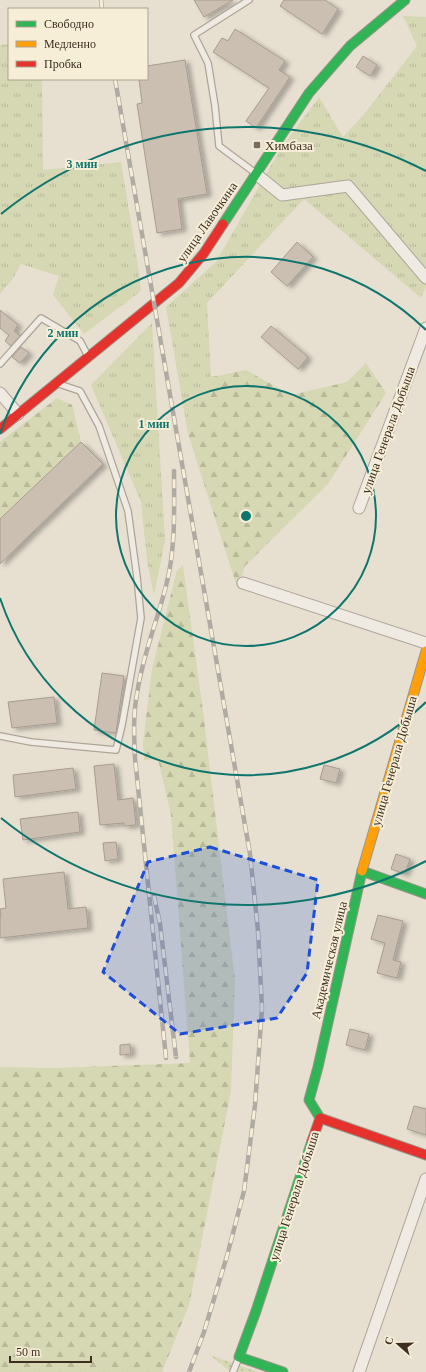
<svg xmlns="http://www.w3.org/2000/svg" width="426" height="1372" font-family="Georgia,serif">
<defs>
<pattern id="grass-tufts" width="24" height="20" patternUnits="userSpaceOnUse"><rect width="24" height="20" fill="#d6d7b3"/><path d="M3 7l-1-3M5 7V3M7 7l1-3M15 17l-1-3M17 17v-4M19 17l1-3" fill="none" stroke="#b9b99a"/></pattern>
<pattern id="forest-firs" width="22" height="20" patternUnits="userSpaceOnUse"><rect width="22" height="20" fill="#d6d7b3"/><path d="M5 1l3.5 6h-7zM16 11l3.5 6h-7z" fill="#b9b99a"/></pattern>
<pattern id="garden-dots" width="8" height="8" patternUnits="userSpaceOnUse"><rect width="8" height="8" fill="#d6d7b3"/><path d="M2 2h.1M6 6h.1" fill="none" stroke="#b9b99a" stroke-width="1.8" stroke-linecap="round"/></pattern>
<filter id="shadow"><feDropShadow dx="4.5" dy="2.5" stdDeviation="2" flood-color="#0004"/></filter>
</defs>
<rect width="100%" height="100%" fill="#e7e0d1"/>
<g fill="url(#grass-tufts)">
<path d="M 403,16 L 426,17 L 426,286 L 421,298 L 304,199 L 207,303 L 211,377 L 188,434 L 166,307 L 216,262 L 280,150 L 319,97 L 343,137 L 365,113 L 417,46 Z"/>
<path d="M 9,44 L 9,79 L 42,79 L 43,170 L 121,162 L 138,266 L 141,291 L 84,334 L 53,295 L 59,276 L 21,264 L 14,277 L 0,294 L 0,45 Z"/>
<path d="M 152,323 L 165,540 L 154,595 L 147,561 L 141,502 L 91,385 Z"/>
</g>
<g fill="url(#forest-firs)">
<path d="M 366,363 L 386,393 L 328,484 L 245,566 L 238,590 L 188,434 L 211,377 L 246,370 L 291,395 L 347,382 Z"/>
<path d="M 57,398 L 72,405 L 81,442 L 0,519 L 0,442 Z"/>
<path d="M 183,566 L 203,711 L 235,980 L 231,1091 L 189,1305 L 162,1372 L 0,1372 L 0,1067 L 55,1068 L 190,1063 L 171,815 L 158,759 L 144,760 L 143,742 L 152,669 L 177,570 Z"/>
</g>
<path fill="url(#garden-dots)" d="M 210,1355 L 258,1372 L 231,1372 Z"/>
<g fill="#cbbfb2" stroke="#a89c90" filter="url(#shadow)">
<path d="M 194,0 L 233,0 L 204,17 Z"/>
<path d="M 284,0 L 325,0 L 338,9 L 322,34 L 280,6 Z"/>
<path d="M 235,29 L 285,61 L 279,70 L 290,77 L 256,128 L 246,121 L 269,88 L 213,52 L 222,38 L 228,41 Z"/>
<path d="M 363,56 L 377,65 L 370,76 L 356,67 Z"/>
<path d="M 185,60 L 207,194 L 178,199 L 182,229 L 157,233 L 137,104 L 142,103 L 139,79 L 147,79 L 147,66 Z"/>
<path d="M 297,242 L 313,257 L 287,286 L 271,272 Z"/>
<path d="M 0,310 L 18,325 L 14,331 L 20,336 L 11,346 L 5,341 L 9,335 L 0,328 Z"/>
<path d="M 271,326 L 308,357 L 298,369 L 261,337 Z"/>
<path d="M 21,347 L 29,353 L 20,363 L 12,357 Z"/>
<path d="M 81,442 L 103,464 L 0,564 L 0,519 Z"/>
<path d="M 102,673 L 124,676 L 116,733 L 94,730 Z"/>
<path d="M 54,697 L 57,723 L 12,728 L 8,702 Z"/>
<path d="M 114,764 L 118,800 L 133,798 L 136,825 L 124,826 L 124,823 L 100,825 L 94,766 Z"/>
<path d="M 324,765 L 340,769 L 336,783 L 320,779 Z"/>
<path d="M 73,768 L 76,789 L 15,797 L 13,775 Z"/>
<path d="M 78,812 L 80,832 L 23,840 L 20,819 Z"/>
<path d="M 116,842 L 118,859 L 105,861 L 103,843 Z"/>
<path d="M 396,854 L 410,859 L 405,874 L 391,869 Z"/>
<path d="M 64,872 L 68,909 L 86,907 L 88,928 L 0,938 L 0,917 L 1,917 L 0,909 L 6,908 L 3,879 Z"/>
<path d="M 378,915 L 403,921 L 393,960 L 401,962 L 397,978 L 377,973 L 385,943 L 371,939 Z"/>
<path d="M 350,1029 L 369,1034 L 365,1050 L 346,1045 Z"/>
<path d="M 130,1044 L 131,1054 L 120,1055 L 120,1045 Z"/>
<path d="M 414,1106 L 426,1109 L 426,1135 L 407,1129 Z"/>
</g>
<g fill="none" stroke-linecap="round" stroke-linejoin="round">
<g stroke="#ada599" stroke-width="8">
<g id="lane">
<path d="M 249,0 L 194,35 L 208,63 L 215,106 L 219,146 L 254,172"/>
<path d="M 0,364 L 41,318 L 80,341 L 88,356"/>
<path d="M 0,736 L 31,742 L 116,750 L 122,725 L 141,618 L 137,577 L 128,511 L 99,426 L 80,391 L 59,384"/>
<path d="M 233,1372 L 239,1357"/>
</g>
</g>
<g stroke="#ada599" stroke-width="13">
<g id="street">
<path d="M 256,174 L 282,195 L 348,186 L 426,278"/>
<path d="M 0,393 L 18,414"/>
<path d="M 359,508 L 426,328"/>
<path d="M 243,583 L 426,643"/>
<path d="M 359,1372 L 426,1179"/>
</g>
</g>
<g stroke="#9c958a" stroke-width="11">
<g id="fast">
<path d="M 223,224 L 309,93 L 350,46 L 405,0"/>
<path d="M 320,1118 L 309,1100 L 318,1067 L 362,871 L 426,894"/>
<path d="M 283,1372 L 239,1357 L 256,1311 L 312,1141"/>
</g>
</g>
<g stroke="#9c958a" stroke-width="11">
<path id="slow" d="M 362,871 L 426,651"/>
</g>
<g stroke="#9c958a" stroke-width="11">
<g id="jam">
<path d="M 0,429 L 179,283 L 204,253 L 223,224"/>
<path d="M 312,1141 L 320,1118 L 426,1155"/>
</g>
</g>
<use href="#lane" stroke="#efebe3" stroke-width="5.5"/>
<use href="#street" stroke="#efebe3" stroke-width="11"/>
<use href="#fast" stroke="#30b455" stroke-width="9"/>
<use href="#slow" stroke="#ff9f0a" stroke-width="9"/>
<use href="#jam" stroke="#e5322d" stroke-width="9"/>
<g stroke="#afaaa2" stroke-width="4.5">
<g id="rail">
<path d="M 101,0 L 102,9"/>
<path d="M 115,79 L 250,854 L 258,931 L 262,1008 L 255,1105 L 244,1191 L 227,1256 L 204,1332 L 189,1372"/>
<path d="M 154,896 L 160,924 L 176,1057"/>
<path d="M 166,1058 L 135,758 C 134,736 133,715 137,694 C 142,657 157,622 166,586 C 176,548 174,509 174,471"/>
</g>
</g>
<use href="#rail" stroke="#f7eed8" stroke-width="3" stroke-dasharray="9" stroke-linecap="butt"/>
</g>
<path fill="#1d4ed8" fill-opacity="0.2" stroke="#1d4ed8" stroke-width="3" stroke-dasharray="8 5" stroke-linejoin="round" d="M 210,847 L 318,880 L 307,973 L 277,1018 L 180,1034 L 103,972 L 148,862 Z"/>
<g fill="none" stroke="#0f766e" stroke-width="2">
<circle cx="246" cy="516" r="130"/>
<path d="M426 702A259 259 0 0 1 0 598M0 434A259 259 0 0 1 426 330"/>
<path d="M426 861A389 389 0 0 1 1 818M1 214A389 389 0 0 1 426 171"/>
</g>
<rect fill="#786c5e" stroke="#f7eed8" stroke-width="1.5" x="253" y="141" width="8" height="8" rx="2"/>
<g text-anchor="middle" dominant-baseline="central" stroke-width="4" stroke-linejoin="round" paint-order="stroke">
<g font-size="13" fill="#3d2e20" stroke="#f7eed8" text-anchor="start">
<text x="265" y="145">Химбаза</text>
</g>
<g font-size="13" fill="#3d2e20" stroke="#f7eed8">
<text transform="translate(207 222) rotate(-55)">улица Лавочкина</text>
<text transform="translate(388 430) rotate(-70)">улица Генерала Добыша</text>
<text transform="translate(394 761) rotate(-74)">улица Генерала Добыша</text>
<text transform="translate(329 960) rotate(-77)">Академическая улица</text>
<text transform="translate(294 1196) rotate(-72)">улица Генерала Добыша</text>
</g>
</g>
<circle cx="246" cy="516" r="6" fill="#0f766e" stroke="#f7eed8" stroke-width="2"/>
<g font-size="12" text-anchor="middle" font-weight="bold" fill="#0f766e" stroke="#f7eed8" stroke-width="4" stroke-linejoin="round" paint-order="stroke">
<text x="82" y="168">3 мин</text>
<text x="63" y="337">2 мин</text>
<text x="154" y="428">1 мин</text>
</g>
<rect x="8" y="8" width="140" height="72" fill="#f7eed8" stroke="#ada18e"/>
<rect x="16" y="21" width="20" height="6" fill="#30b455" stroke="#ada18e"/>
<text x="44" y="28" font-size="12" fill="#3d2e20">Свободно</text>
<rect x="16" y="41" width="20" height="6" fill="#ff9f0a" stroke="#ada18e"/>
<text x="44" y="48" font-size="12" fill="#3d2e20">Медленно</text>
<rect x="16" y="61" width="20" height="6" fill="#e5322d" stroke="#ada18e"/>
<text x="44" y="68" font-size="12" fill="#3d2e20">Пробка</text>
<g transform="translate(398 1344) rotate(290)" stroke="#f7eed8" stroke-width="3" paint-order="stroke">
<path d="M0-3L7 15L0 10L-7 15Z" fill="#3d2e20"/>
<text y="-6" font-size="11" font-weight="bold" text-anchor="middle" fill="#3d2e20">С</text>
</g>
<path d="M10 1356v6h81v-6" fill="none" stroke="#3d2e20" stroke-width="2"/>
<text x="16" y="1356" font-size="12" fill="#3d2e20" stroke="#f7eed8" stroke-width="3" paint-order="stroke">50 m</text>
</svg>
